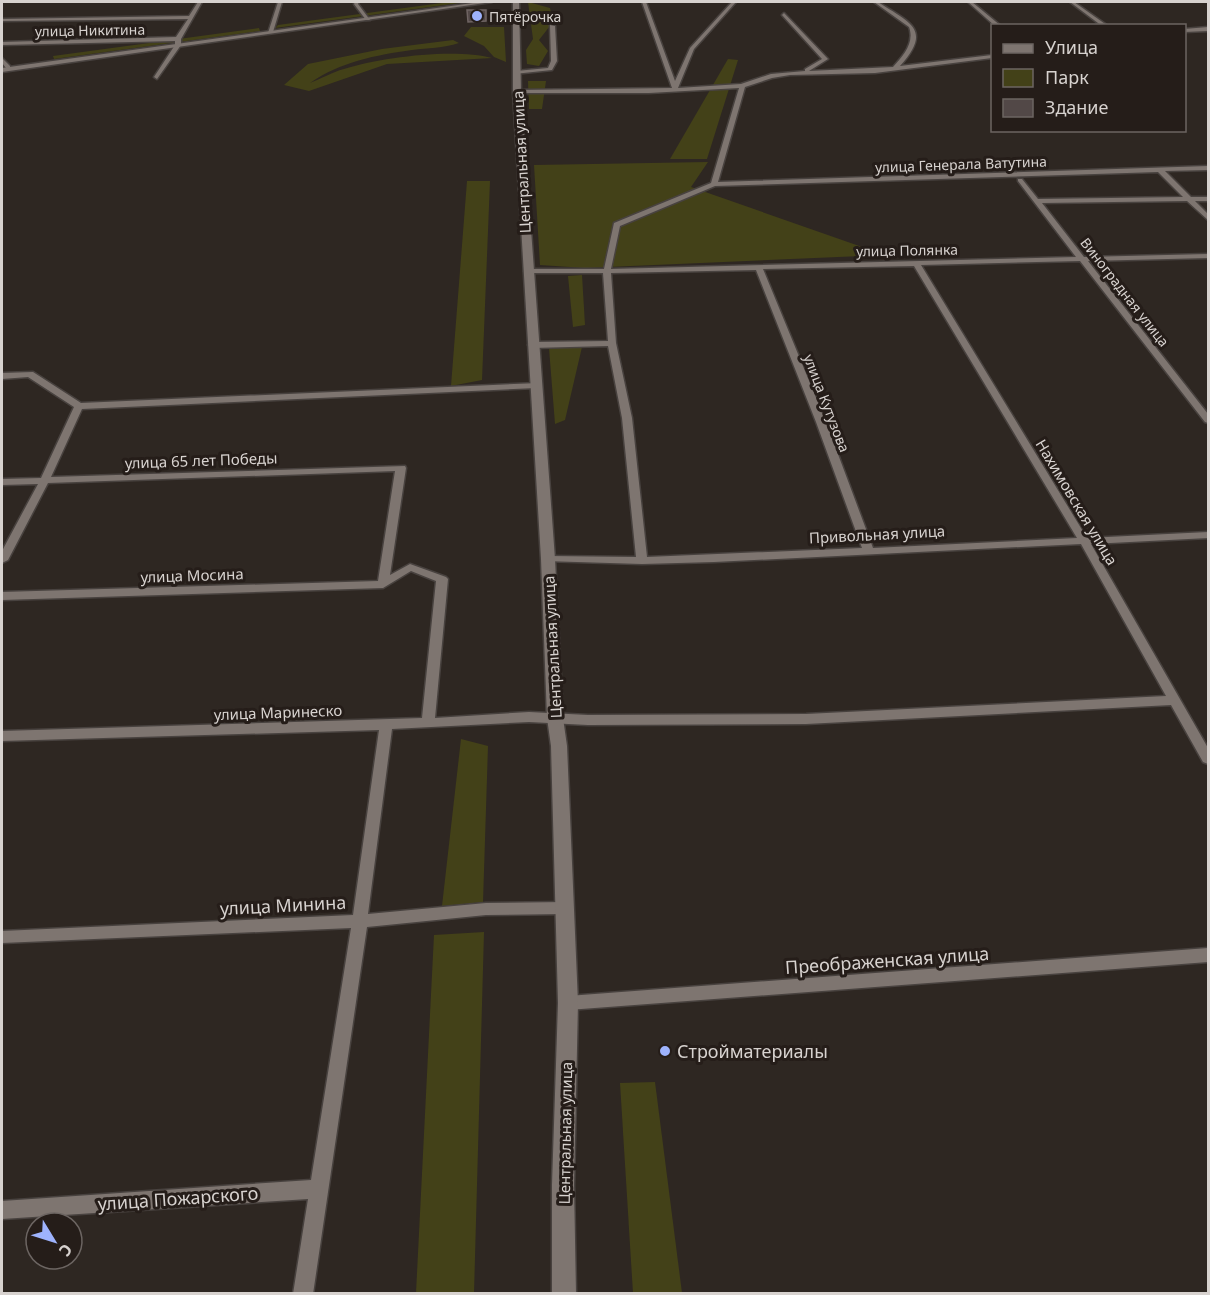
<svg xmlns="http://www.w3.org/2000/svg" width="1210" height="1295" font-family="'Noto Sans',sans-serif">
<rect width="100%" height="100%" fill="#2e2722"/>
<g fill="#434118">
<path d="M 449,2 L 467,2 L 275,28 L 278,25 Z"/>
<path d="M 528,2 L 550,8 L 553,22 L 539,40 L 548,51 L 539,66 L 527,64 L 526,50 L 533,39 Z"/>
<path d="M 471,27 L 504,27 L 506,62 L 494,57 L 484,46 L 464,36 Z"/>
<path d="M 259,28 L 260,31 L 54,59 L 53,56 Z"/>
<path d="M 453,40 L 459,43 C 443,48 428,48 412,50 C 376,55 340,62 310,83 C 321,79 332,72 344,69 C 382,57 454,48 492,58 L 387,64 L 309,91 L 284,85 L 308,64 L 382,49 Z"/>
<path d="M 728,59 L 738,60 L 707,159 L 670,159 Z"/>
<path d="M 528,81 L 546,81 L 542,109 L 529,109 Z"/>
<path d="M 708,162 L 691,187 L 885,255 L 585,268 L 540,265 L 534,165 Z"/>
<path d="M 467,181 L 490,181 L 482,380 L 451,386 Z"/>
<path d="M 582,275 L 585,325 L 573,327 L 568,276 Z"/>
<path d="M 582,347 L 565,420 L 555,424 L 549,348 Z"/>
<path d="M 461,739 L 488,746 L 483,902 L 442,906 Z"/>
<path d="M 484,932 L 474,1293 L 416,1293 L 434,935 Z"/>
<path d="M 655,1082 L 682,1293 L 633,1293 L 620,1083 Z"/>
</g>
<path fill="#524847" stroke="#6f6463" stroke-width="1.5" d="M 467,10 L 486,10 L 486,21 L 468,22 Z"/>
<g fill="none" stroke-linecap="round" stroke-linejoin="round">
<g stroke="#48423f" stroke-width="3">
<g id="minor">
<path d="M 198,2 L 202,2 L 181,39 L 181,45 L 157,79 L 154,77 L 175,45 L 175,41 L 2,45 L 2,42 L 176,37 L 188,19 L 2,21 L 2,19 L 189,16 Z"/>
<path d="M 278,2 L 282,2 L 273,32 L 268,33 Z"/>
<path d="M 355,2 L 359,2 L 358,4 L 370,20 L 366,20 L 354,4 Z"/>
<path d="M 642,2 L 646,2 L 675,81 L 690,48 L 732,2 L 736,2 L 694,49 L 678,88 L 741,84 L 771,74 L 805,71 L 805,69 L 822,59 L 782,15 L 784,13 L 828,59 L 809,71 L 893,67 C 903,56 915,43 909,27 L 874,2 L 878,2 C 910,23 933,29 900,66 L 992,55 L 992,58 L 875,73 L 790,75 L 772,78 L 745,87 L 718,182 L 1208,166 L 1208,170 L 1165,171 L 1191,197 L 1208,197 L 1208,201 L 1195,201 L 1208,214 L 1208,220 L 1187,201 L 1042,203 L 1084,257 L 1208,254 L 1208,258 L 1088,261 L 1208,414 L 1208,423 L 1205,422 L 1080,261 L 921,265 L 1087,538 L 1208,532 L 1208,538 L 1091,544 L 1208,748 L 1208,764 L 1203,762 L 1171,705 L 806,724 L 588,725 L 529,722 L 392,729 L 368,914 L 486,903 L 565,902 L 570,904 L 572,908 L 570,912 L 565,914 L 486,915 L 367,927 L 313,1294 L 293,1294 L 308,1199 L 2,1219 L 2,1201 L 311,1180 L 351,928 L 2,943 L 2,931 L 353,915 L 379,730 L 2,741 L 2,731 L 422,718 L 436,581 L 411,571 L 383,588 L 2,600 L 2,592 L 378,581 L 395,471 L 48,483 L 8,560 L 2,563 L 2,551 L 38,484 L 2,485 L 2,479 L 41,478 L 74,407 L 28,377 L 2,379 L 2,373 L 33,372 L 81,403 L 539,383 L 541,385 L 536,388 L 82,409 L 51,477 L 405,466 L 406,468 L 390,575 L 410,564 L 446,577 L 448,579 L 435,718 L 529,712 L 588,715 L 806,714 L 1166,696 L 1081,544 L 714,562 L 642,564 L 544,561 L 542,559 L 544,557 L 548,556 L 636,557 L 622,418 L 608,346 L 532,348 L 528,345 L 532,342 L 608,341 L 603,273 L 528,273 L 524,271 L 528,269 L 604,269 L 614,223 L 711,183 L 739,88 L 649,93 L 515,93 L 517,90 L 672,88 ZM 1158,172 L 1183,197 L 1038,199 L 1022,179 L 1018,179 L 1018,181 L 1076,257 L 611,269 L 620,226 L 715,186 ZM 914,266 L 1077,538 L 873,548 L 826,422 L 763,269 ZM 756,270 L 816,422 L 862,548 L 647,557 L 632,418 L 616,343 L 611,273 Z"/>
<path d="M 968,2 L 972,2 L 1001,26 L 995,26 Z"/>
<path d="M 1070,2 L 1074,2 L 1108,26 L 1102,26 Z"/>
<path d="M 550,25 L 555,26 L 557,61 L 552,70 L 514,74 L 516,71 L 548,68 L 551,61 Z"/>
<path d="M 1208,27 L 1208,31 L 1184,32 L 1184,29 Z"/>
<path d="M 2,58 L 10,66 L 10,68 L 6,68 L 2,63 Z"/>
<path d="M 1208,948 L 1208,962 L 568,1010 L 562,1008 L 560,1003 L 562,998 L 568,996 Z"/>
</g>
</g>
<g stroke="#48423f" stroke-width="3">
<path id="tertiary" d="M 480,2 L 492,2 L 2,72 L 2,68 Z"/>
</g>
<g stroke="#48423f" stroke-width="3">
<path id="secondary" d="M 513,2 L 519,2 L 521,92 L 555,559 L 563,718 L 567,746 L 578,1003 L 574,1185 L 576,1294 L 552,1294 L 552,1185 L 558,1003 L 551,746 L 547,718 L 541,559 L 513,92 Z"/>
</g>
<use href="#minor" fill="#7e7570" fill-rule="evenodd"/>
<use href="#tertiary" fill="#7e7570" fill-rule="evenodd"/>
<use href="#secondary" fill="#7e7570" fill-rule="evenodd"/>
</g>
<g fill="#9eb3fd" stroke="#251d19" stroke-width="2">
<circle cx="477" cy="16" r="6"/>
<circle cx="665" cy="1051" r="6"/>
</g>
<g text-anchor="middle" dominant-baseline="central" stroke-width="6" stroke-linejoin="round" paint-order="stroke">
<g font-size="14" fill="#d7d2cf" stroke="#251d19" text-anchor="start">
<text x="489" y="16">Пятёрочка</text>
</g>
<g font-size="14" fill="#d7d2cf" stroke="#251d19">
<text transform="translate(90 30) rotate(-1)">улица Никитина</text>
<text transform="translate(961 164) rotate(-2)">улица Генерала Ватутина</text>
<text transform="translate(907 250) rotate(-1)">улица Полянка</text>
<text transform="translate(1125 292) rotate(52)">Виноградная улица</text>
<text transform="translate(827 403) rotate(69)">улица Кутузова</text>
</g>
<g font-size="15" fill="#d7d2cf" stroke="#251d19">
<text transform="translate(521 162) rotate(-93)">Центральная улица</text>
<text transform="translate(201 460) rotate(-2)">улица 65 лет Победы</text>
<text transform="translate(1077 502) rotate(59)">Нахимовская улица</text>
<text transform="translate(877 534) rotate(-3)">Привольная улица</text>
<text transform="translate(192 575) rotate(-2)">улица Мосина</text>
<text transform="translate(552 647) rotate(-93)">Центральная улица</text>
<text transform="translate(278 712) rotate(-2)">улица Маринеско</text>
<text transform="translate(565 1133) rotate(-89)">Центральная улица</text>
</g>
<g font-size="18" fill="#d7d2cf" stroke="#251d19">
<text transform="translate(283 905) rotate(-3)">улица Минина</text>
<text transform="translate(887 960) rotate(-4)">Преображенская улица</text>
<text transform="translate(178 1198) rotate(-4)">улица Пожарского</text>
</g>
<g font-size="18" fill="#d7d2cf" stroke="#251d19" text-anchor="start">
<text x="677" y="1051">Стройматериалы</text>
</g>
</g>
<rect width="1210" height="1295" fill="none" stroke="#d7d2cf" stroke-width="6"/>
<rect x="991" y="24" width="195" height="108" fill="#251d19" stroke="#6c6562" stroke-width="1.5"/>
<rect x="1003" y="44" width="30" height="9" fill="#7e7570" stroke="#6c6562" stroke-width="1.5"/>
<text x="1045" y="54" font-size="18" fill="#d7d2cf">Улица</text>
<rect x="1003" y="69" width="30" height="18" fill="#434118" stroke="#6c6562" stroke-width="1.5"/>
<text x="1045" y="84" font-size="18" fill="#d7d2cf">Парк</text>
<rect x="1003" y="99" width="30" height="18" fill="#524847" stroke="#6c6562" stroke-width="1.5"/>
<text x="1045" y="114" font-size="18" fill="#d7d2cf">Здание</text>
<g transform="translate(54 1241) rotate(128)"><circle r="28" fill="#251d19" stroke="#6c6562" stroke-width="1.5"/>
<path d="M0-4.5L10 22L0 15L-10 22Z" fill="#9eb3fd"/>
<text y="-9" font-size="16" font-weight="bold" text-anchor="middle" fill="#d7d2cf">С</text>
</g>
</svg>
